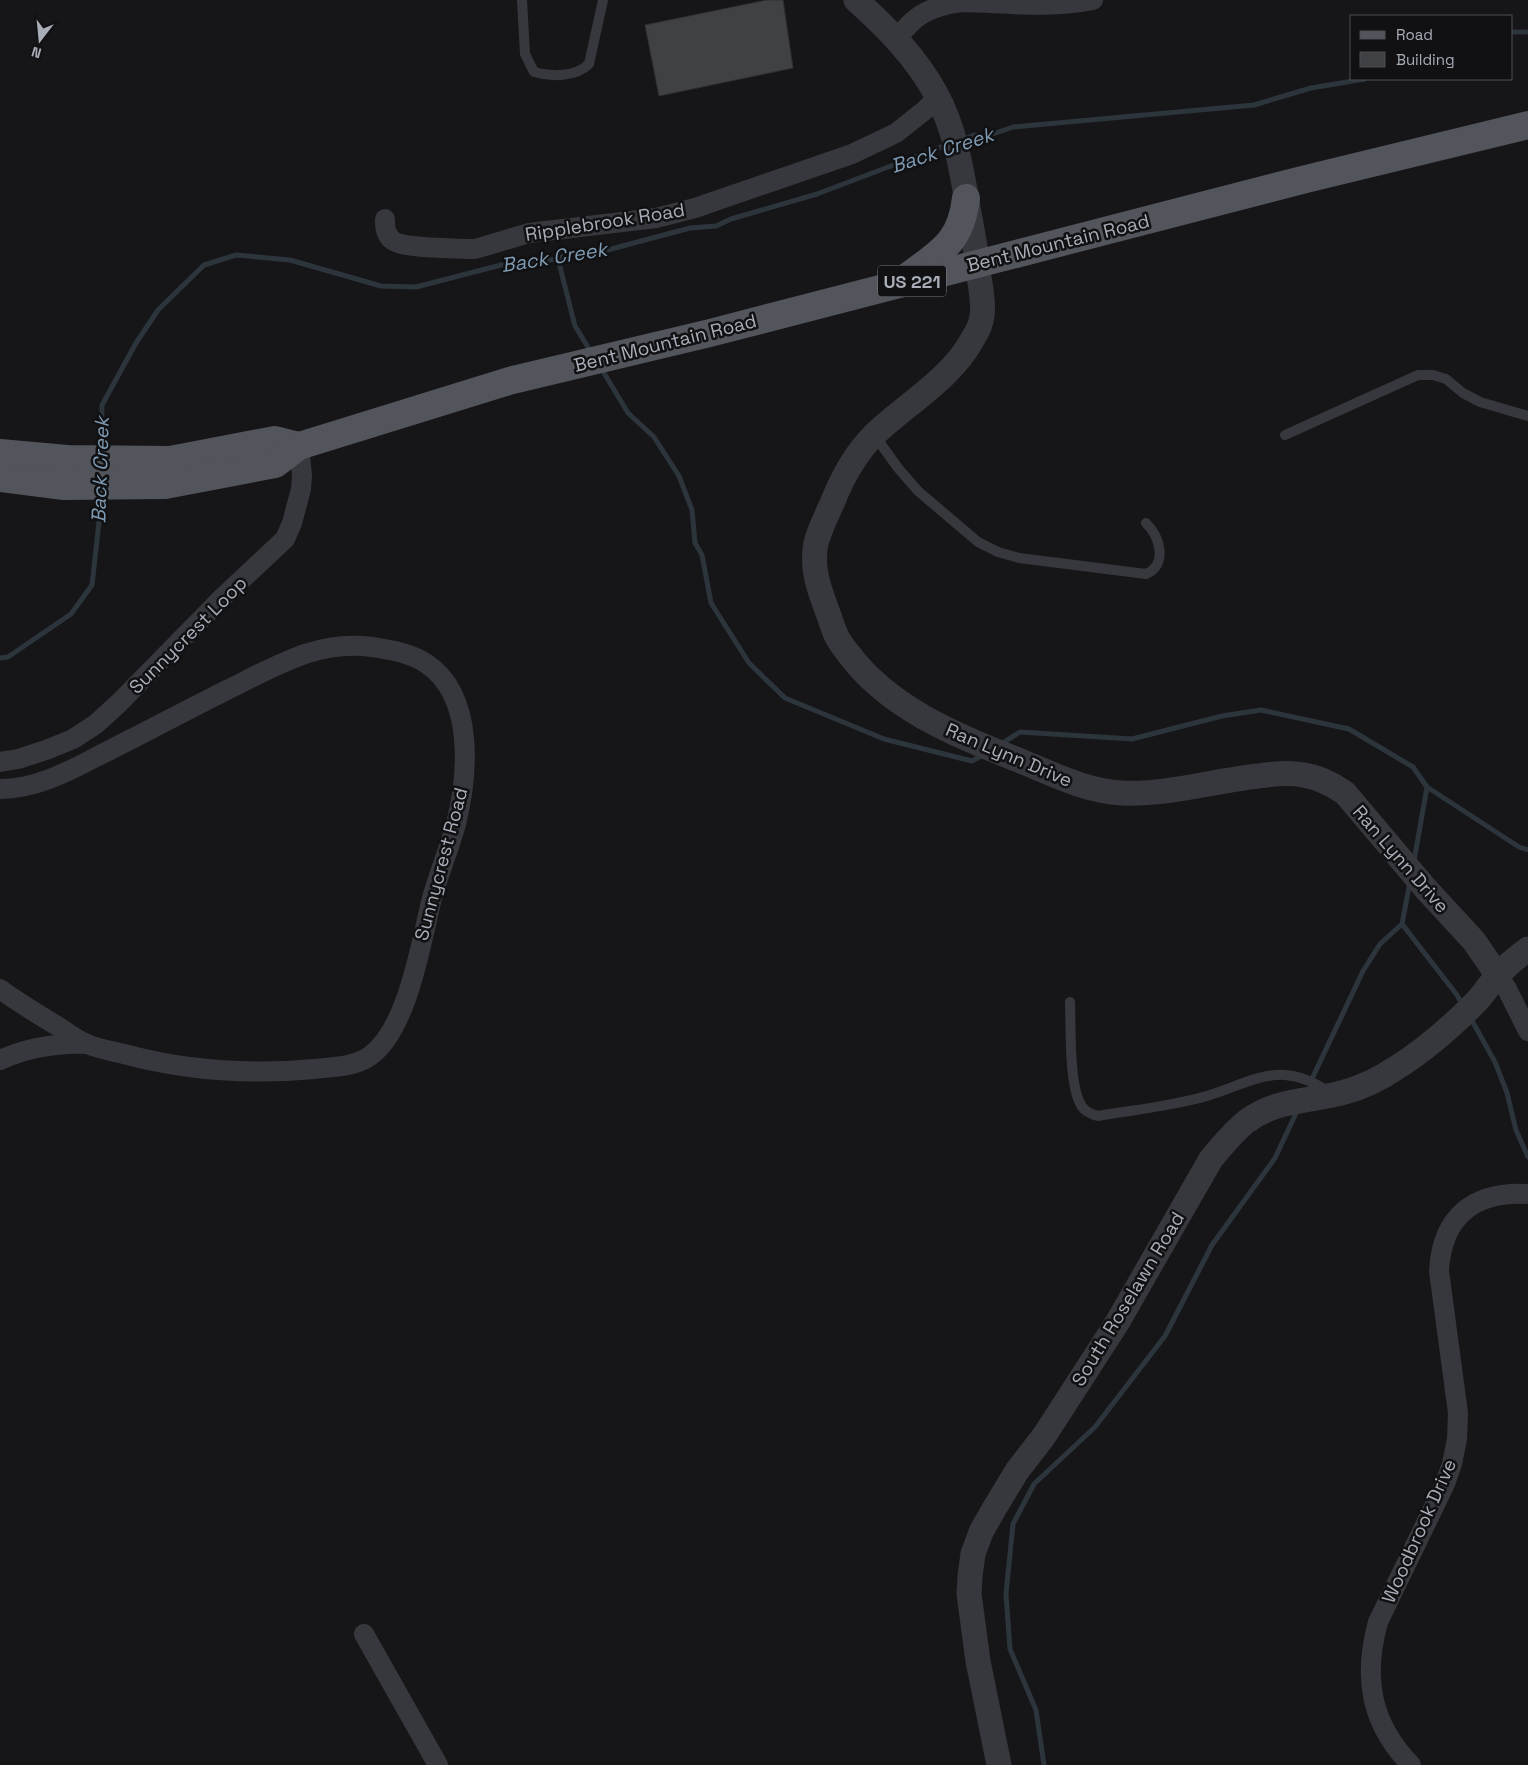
<svg xmlns="http://www.w3.org/2000/svg" width="1528" height="1765" font-family="'Space Grotesk',sans-serif">
<rect width="100%" height="100%" fill="#161618"/>
<g fill="none" stroke-linecap="round" stroke-linejoin="round">
<g stroke="#2c353c" stroke-width="5">
<path d="M 1512,32 L 1528,32"/>
<path d="M 962,140 L 974,135 L 987,136 L 1013,127 L 1254,105 L 1311,88 L 1365,79"/>
<path d="M 558,259 L 575,326 L 591,352"/>
<path d="M 601,368 L 628,413 L 654,437 L 679,476 L 692,510 L 695,543 L 702,555 L 711,603 L 749,663 L 785,698 L 884,739 L 972,761 L 983,755"/>
<path d="M 101,451 L 102,405 L 136,343 L 158,310 L 204,265 L 236,255 L 290,260 L 381,286 L 416,287 L 501,265 L 558,259 L 570,252 L 589,255 L 690,228 L 716,226 L 731,219 L 817,194 L 949,144"/>
<path d="M 0,658 L 8,657 L 71,614 L 92,585 L 100,513 L 100,494"/>
<path d="M 1001,744 L 1020,732 L 1132,739 L 1222,716 L 1261,710 L 1349,729 L 1413,767 L 1427,787 L 1519,847 L 1528,850"/>
<path d="M 1414,861 L 1427,787"/>
<path d="M 1402,924 L 1457,995 L 1463,1006"/>
<path d="M 1470,1017 L 1495,1062 L 1507,1093 L 1516,1130 L 1528,1157"/>
<path d="M 1310,1083 L 1363,971 L 1380,944 L 1402,924 L 1410,882"/>
<path d="M 1044,1765 L 1036,1710 L 1010,1649 L 1006,1594 L 1013,1524 L 1034,1484 L 1095,1427 L 1165,1336 L 1212,1245 L 1275,1158 L 1298,1109"/>
</g>
</g>
<path fill="#404145" stroke="#303034" d="M 767,0 L 783,0 L 793,68 L 659,96 L 645,25 Z"/>
<g fill="none" stroke-linecap="round" stroke-linejoin="round">
<g stroke="#37383d" stroke-width="10">
<path d="M 522,0 L 525,54 L 534,72 C 551,77 576,77 589,64 L 603,0"/>
<path d="M 1285,435 L 1418,375 L 1433,375 L 1446,379 L 1463,393 L 1480,402 L 1528,416"/>
<path d="M 875,436 L 898,468 L 918,491 L 978,542 L 998,552 L 1019,558 L 1146,574 C 1168,565 1160,537 1146,523"/>
<path d="M 1070,1002 C 1071,1027 1069,1082 1080,1103 C 1083,1111 1090,1114 1098,1116 C 1134,1110 1172,1106 1207,1096 C 1232,1089 1259,1073 1285,1075 C 1302,1076 1316,1083 1330,1093"/>
</g>
<g stroke="#37383d" stroke-width="20">
<path d="M 896,39 C 902,33 907,26 913,21 C 926,9 945,4 962,2 C 1006,3 1049,9 1093,0"/>
<path d="M 385,219 C 385,226 385,232 390,238 C 398,249 450,248 466,249 L 475,249 L 529,233 L 656,218 L 695,208 L 852,154 L 896,133 L 925,110 L 938,97"/>
<path d="M 0,762 L 18,759 L 46,750 L 73,739 L 96,724 L 119,703 L 223,597 L 285,539 L 292,523 L 301,489 L 302,475 L 299,446"/>
<path d="M 0,789 C 34,789 66,773 96,757 C 140,735 183,712 227,690 C 274,667 318,639 372,647 C 391,650 411,653 427,664 C 475,697 468,775 456,824 C 449,849 439,873 432,898 C 421,942 408,1029 370,1056 C 354,1067 333,1067 314,1069 C 249,1075 187,1071 124,1054 C 112,1051 98,1049 87,1044 C 77,1040 68,1033 59,1027 C 39,1015 19,1003 0,989"/>
<path d="M 1498,976 L 1507,989 L 1528,1031"/>
<path d="M 0,1060 C 27,1048 57,1043 87,1044"/>
<path d="M 364,1634 L 438,1765"/>
<path d="M 1411,1765 C 1370,1723 1363,1677 1378,1622 L 1445,1484 L 1452,1464 L 1457,1439 L 1458,1413 L 1439,1271 C 1442,1216 1474,1191 1528,1194"/>
</g>
<g stroke="#37383d" stroke-width="25">
<path d="M 856,0 C 887,28 916,57 936,94 C 956,130 962,173 969,213 C 973,234 977,256 979,277 C 981,289 984,304 982,316 C 981,324 976,334 972,340 C 952,378 905,405 874,435 C 855,454 843,476 833,501 C 827,515 820,528 816,543 C 811,569 819,589 828,613 C 831,621 833,629 837,637 C 840,643 844,648 848,653 C 890,710 959,736 1023,762 C 1055,775 1086,791 1122,793 C 1168,795 1213,781 1258,776 C 1272,774 1289,772 1303,775 C 1319,777 1332,784 1345,793 L 1426,889 L 1474,941 L 1498,976"/>
<path d="M 999,1765 L 978,1661 L 969,1594 L 970,1576 L 973,1554 L 981,1532 L 994,1509 L 1017,1471 L 1044,1436 L 1117,1323 L 1211,1159 C 1222,1146 1233,1132 1247,1121 C 1279,1098 1310,1102 1345,1092 C 1363,1087 1381,1078 1396,1068 C 1425,1050 1451,1027 1475,1003 C 1483,995 1489,985 1497,976 C 1506,966 1517,957 1528,949"/>
</g>
<g stroke="#53555c" stroke-width="28">
<path d="M 907,277 C 940,252 961,243 966,198"/>
<path d="M 0,453 L 67,459 L 170,460 L 275,440 L 299,446"/>
<path d="M 0,478 L 64,486 L 165,485 L 275,464 L 299,446 L 509,381 L 710,333 L 1306,179 L 1528,125"/>
</g>
</g>
<g text-anchor="middle" dominant-baseline="central" stroke-width="5" stroke-linejoin="round" paint-order="stroke">
<rect fill="#111113" stroke="#7b7e86" stroke-width="1" x="878" y="265.5" width="68" height="31" rx="4"/>
<g font-size="18" font-weight="bold" fill="#a8adb8">
<text x="912" y="281">US 221</text>
</g>
<g font-size="19" fill="#a8adb8" stroke="#111113">
<text transform="translate(605 222) rotate(-9)">Ripplebrook Road</text>
<text transform="translate(1058 243) rotate(-14)">Bent Mountain Road</text>
<text transform="translate(665 343) rotate(-14)">Bent Mountain Road</text>
<text transform="translate(188 635) rotate(-45)">Sunnycrest Loop</text>
<text transform="translate(1009 755) rotate(23)">Ran Lynn Drive</text>
<text transform="translate(1401 859) rotate(49)">Ran Lynn Drive</text>
<text transform="translate(441 864) rotate(-75)">Sunnycrest Road</text>
<text transform="translate(1128 1299) rotate(-59)">South Roselawn Road</text>
<text transform="translate(1419 1531) rotate(-66)">Woodbrook Drive</text>
</g>
<g font-size="20" font-style="italic" fill="#7f9bb3" stroke="#111113">
<text transform="translate(942 150) rotate(-18)">Back Creek</text>
<text transform="translate(554 257) rotate(-9)">Back Creek</text>
<text transform="translate(100 470) rotate(-88)">Back Creek</text>
</g>
</g>
<rect x="1350" y="15" width="162" height="65" fill="#111113" stroke="#4d4f55"/>
<rect x="1360" y="31" width="25" height="8" fill="#53555c" stroke="#4d4f55"/>
<text x="1396" y="40" font-size="15" fill="#a8adb8">Road</text>
<rect x="1360" y="52" width="25" height="15" fill="#404145" stroke="#4d4f55"/>
<text x="1396" y="65" font-size="15" fill="#a8adb8">Building</text>
<g transform="translate(40 40) rotate(196)" stroke="#111113" stroke-width="4" paint-order="stroke">
<path d="M0-4L9 19L0 12L-9 19Z" fill="#a8adb8"/>
<text y="-8" font-size="14" font-weight="bold" text-anchor="middle" fill="#a8adb8">N</text>
</g>
</svg>
